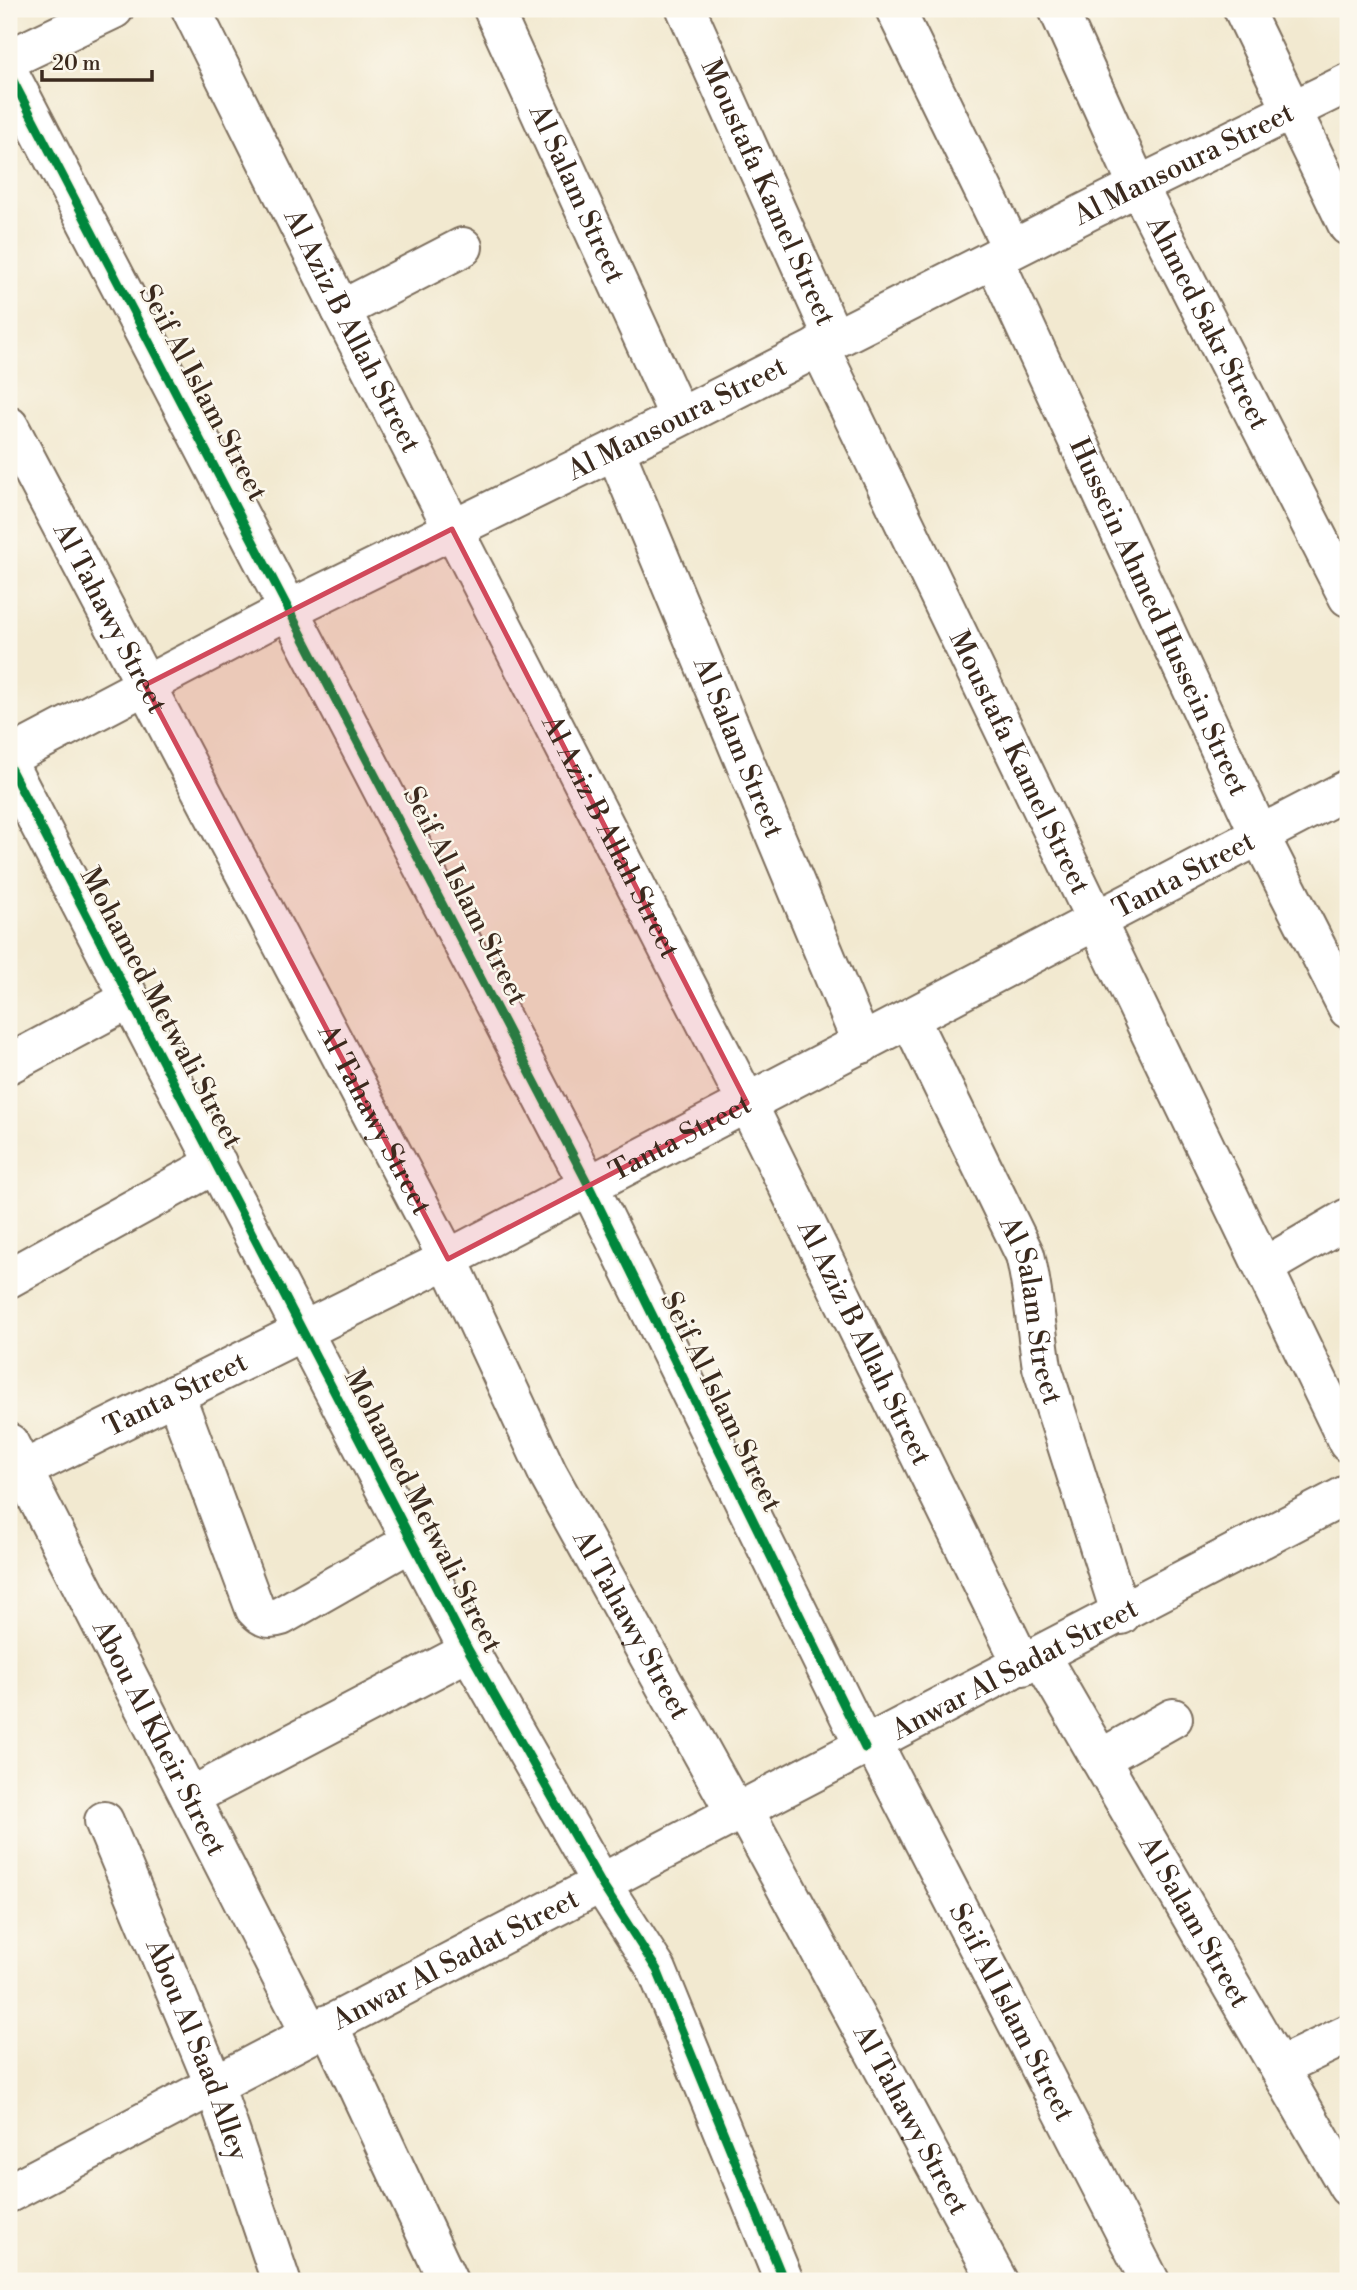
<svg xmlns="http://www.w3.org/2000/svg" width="1357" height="2290" font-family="'Libre Bodoni',serif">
<rect width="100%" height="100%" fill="#fbf7ec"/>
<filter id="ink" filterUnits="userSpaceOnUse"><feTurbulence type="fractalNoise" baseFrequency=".0143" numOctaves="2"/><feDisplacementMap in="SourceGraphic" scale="14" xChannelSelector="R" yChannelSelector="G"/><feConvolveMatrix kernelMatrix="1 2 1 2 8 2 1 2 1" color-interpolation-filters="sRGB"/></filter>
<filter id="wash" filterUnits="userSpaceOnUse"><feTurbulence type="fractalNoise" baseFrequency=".00686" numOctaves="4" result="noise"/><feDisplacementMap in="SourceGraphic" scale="28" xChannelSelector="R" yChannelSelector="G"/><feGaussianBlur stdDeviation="1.57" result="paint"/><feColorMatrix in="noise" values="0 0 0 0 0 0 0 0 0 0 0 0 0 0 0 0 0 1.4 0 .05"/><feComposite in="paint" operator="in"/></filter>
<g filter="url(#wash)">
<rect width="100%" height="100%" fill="#f2e9d0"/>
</g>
<g filter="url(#ink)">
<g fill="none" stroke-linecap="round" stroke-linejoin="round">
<g stroke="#7b6d5c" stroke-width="42">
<g id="minor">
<path id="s1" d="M 191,9 L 341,310 L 747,1103 L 1023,1666"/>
<path id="s2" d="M 493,9 L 679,417"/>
<path id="s3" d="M 686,9 L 834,339"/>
<path d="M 895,9 L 1012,249"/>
<path id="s4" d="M 1058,9 L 1138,186 L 1348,597"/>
<path d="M 1243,9 L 1348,226"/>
<path d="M 9,59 L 114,9"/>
<path d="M 9,73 L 589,1186 L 865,1748"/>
<path id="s5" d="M 994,259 L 1260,836 L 1348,1009"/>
<path d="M 341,310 L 463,247"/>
<path id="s6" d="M 819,346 L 1348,1443"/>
<path id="s7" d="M 9,426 L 448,1259 L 548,1474 L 736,1814"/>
<path id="s8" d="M 615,450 L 862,1044"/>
<path id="s9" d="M 9,757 L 290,609 L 615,450 L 1138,186 L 1348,83"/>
<path d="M 9,766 L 469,1651 L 601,1883 L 657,1970 L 784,2281"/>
<path id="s10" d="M 910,1019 L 1025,1255 C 1034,1292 1036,1329 1042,1367 L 1121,1615"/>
<path d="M 9,1064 L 130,999"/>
<path d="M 1264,1267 L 1348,1218"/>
<path d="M 9,1278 L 217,1163"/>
<path d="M 175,1394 L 255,1609 C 263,1618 269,1620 281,1616 L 411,1542"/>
<path id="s11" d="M 9,1443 L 310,2033"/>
<path id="s12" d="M 9,1477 L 448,1259 L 1348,789"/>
<path id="s13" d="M 1041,1657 L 1348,2187"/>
<path id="s14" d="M 873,1743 L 1150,2281"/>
<path d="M 1100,1759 L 1173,1718"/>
<path d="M 190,1797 L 469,1651"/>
<path id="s15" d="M 744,1810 L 998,2281"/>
<path id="s16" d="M 104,1821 L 214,2084 L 281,2281"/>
<path d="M 328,2024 L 448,2281"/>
<path d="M 1279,2067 L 1348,2034"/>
</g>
</g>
<g stroke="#7b6d5c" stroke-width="42">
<g id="tertiary">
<path id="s17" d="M 9,2193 C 454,1957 904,1730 1348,1494"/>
</g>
</g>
<use href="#minor" stroke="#fff" stroke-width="38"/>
<use href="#tertiary" stroke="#fff" stroke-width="38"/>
<g stroke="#fbf7ec" stroke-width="13">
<g id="cycleway">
<path d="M 9,73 L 589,1186 L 865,1748"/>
<path d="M 9,766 L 469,1651 L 601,1883 L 657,1970 L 784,2281"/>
</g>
</g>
<use href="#cycleway" stroke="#00873e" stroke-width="9"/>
</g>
</g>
<path fill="#d1495b" fill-opacity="0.2" stroke="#d1495b" stroke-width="5" stroke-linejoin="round" d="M 452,529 L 747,1103 L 448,1259 L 145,685 Z"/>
<g text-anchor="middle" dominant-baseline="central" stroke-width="5" stroke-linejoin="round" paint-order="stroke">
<g font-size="28" fill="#3b2a1e" stroke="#fbf7ec">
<text stroke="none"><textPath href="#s9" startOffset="1316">Al Mansoura Street</textPath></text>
<text stroke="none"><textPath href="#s3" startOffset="201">Moustafa Kamel Street</textPath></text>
<text stroke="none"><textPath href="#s2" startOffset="203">Al Salam Street</textPath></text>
<text stroke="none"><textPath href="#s4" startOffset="348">Ahmed Sakr Street</textPath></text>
<text stroke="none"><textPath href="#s1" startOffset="360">Al Aziz B Allah Street</textPath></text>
<text transform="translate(203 393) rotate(62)">Seif Al Islam Street</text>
<text stroke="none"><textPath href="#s9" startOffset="749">Al Mansoura Street</textPath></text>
<text stroke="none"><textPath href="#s5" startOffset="394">Hussein Ahmed Hussein Street</textPath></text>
<text stroke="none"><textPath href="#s7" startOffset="217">Al Tahawy Street</textPath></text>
<text stroke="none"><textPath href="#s8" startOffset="322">Al Salam Street</textPath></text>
<text stroke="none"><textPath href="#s6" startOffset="462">Moustafa Kamel Street</textPath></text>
<text stroke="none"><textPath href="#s1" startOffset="928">Al Aziz B Allah Street</textPath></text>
<text stroke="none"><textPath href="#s12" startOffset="1320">Tanta Street</textPath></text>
<text transform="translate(465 896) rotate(63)">Seif Al Islam Street</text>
<text transform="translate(161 1008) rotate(62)">Mohamed Metwali Street</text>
<text stroke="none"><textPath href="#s7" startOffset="784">Al Tahawy Street</textPath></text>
<text stroke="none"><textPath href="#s12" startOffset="752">Tanta Street</textPath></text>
<text stroke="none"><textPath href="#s10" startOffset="318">Al Salam Street</textPath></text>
<text stroke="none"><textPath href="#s1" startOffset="1494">Al Aziz B Allah Street</textPath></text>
<text stroke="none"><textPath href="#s12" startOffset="186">Tanta Street</textPath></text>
<text transform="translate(721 1402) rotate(64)">Seif Al Islam Street</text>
<text transform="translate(423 1511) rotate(63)">Mohamed Metwali Street</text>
<text stroke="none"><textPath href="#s7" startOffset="1351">Al Tahawy Street</textPath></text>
<text stroke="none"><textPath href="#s17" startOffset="1134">Anwar Al Sadat Street</textPath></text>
<text stroke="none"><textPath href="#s11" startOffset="331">Abou Al Kheir Street</textPath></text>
<text stroke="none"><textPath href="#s13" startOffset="306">Al Salam Street</textPath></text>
<text stroke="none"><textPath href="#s17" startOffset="504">Anwar Al Sadat Street</textPath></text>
<text stroke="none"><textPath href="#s14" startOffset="303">Seif Al Islam Street</textPath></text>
<text stroke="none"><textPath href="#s16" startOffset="247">Abou Al Saad Alley</textPath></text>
<text stroke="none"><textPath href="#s15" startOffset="352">Al Tahawy Street</textPath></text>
</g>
</g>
<rect width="1357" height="2290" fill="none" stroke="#fbf7ec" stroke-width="35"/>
<path d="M42 70v10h110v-10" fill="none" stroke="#3b2a1e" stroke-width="3.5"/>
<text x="52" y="70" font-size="21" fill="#3b2a1e" stroke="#fbf7ec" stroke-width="5" paint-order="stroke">20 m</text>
</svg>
